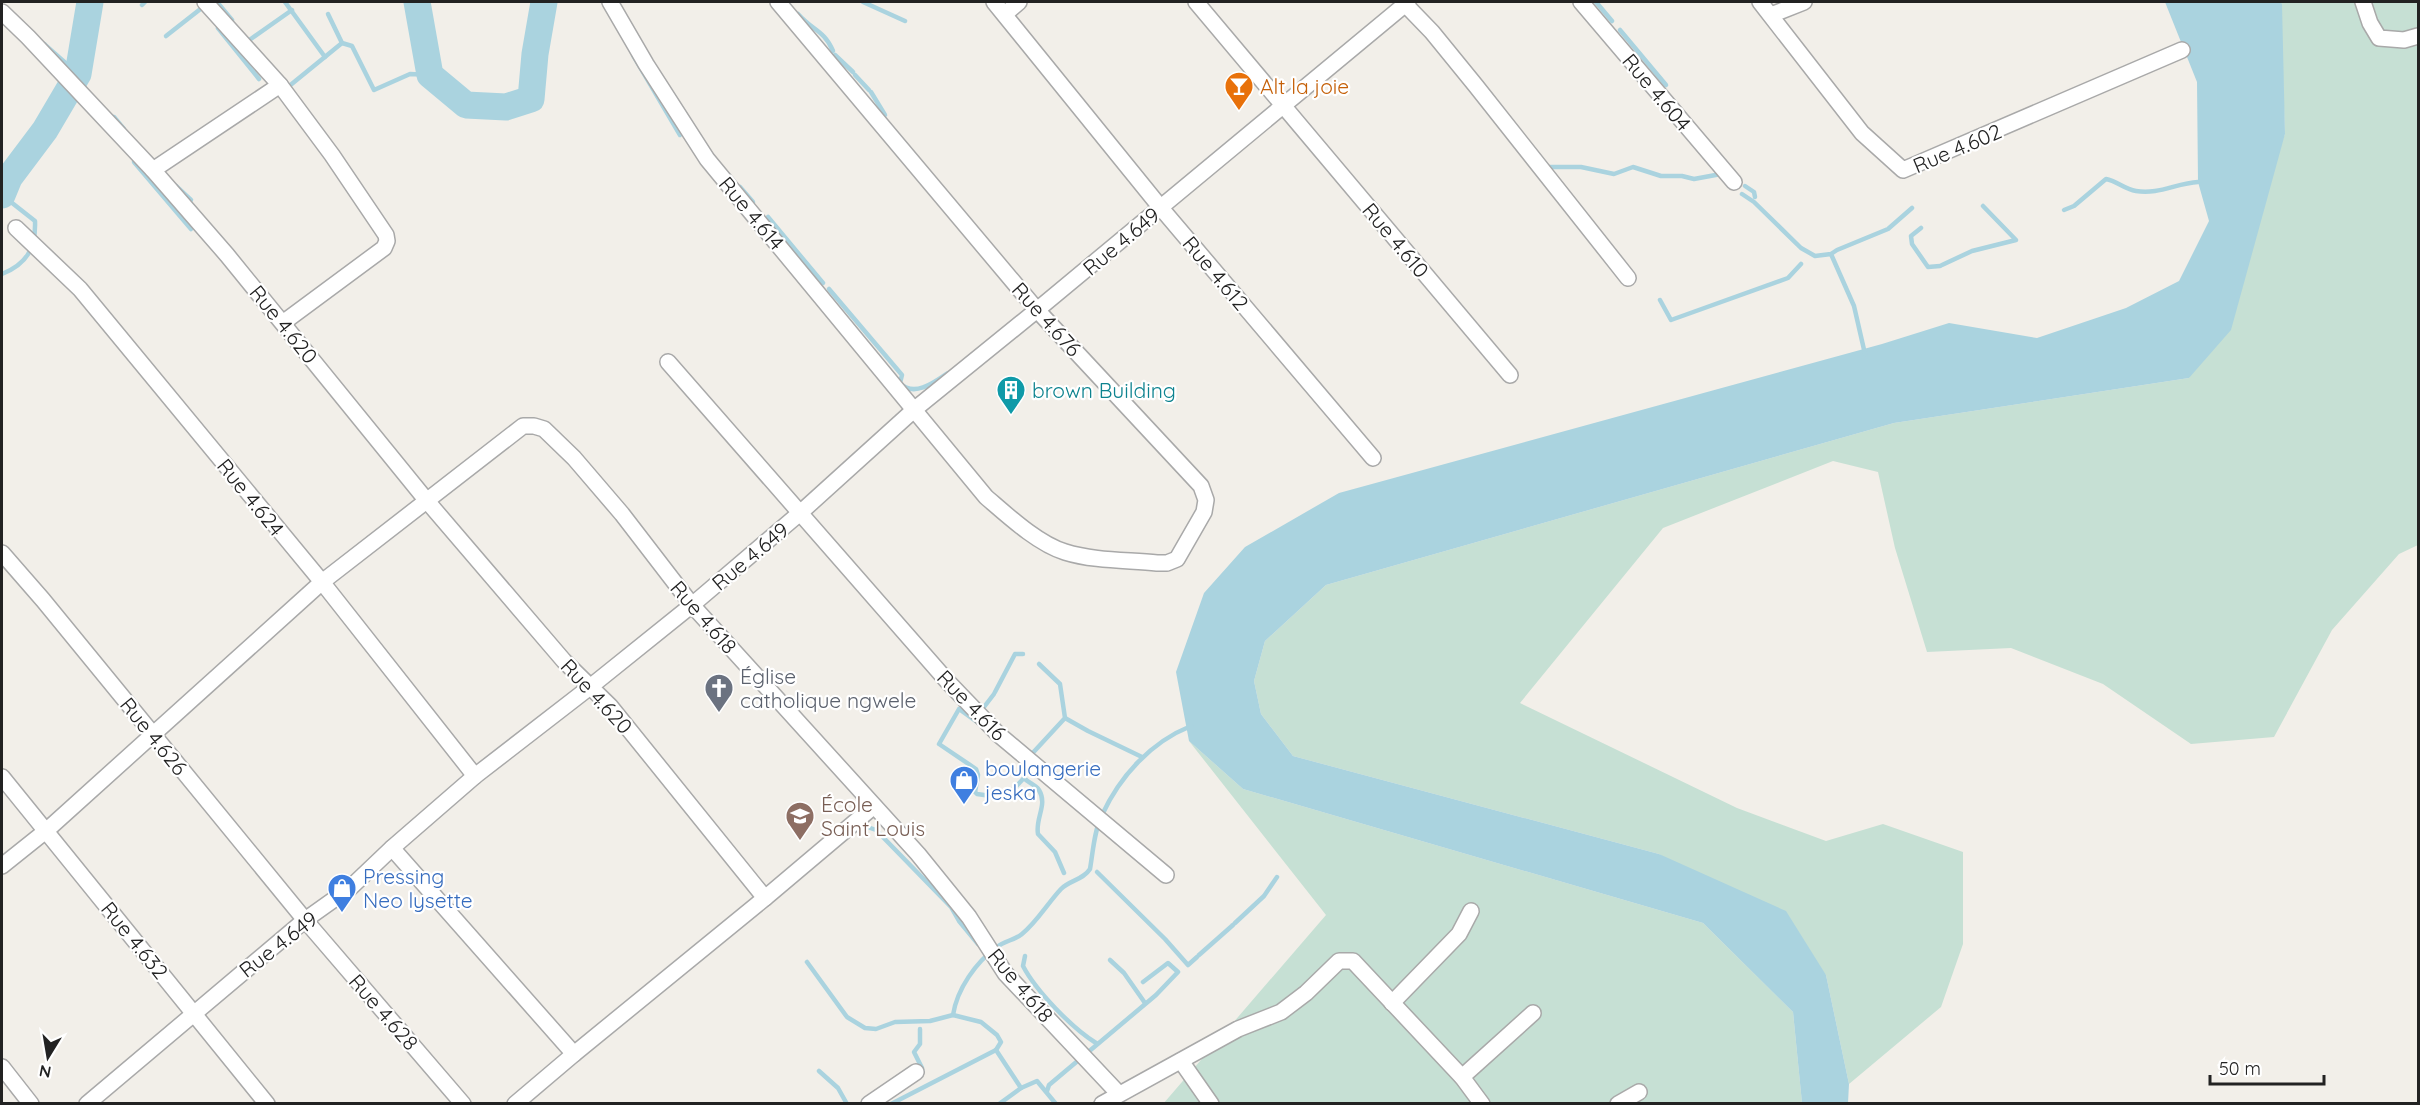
<svg xmlns="http://www.w3.org/2000/svg" width="2420" height="1105" font-family="Quicksand,sans-serif">
<rect width="100%" height="100%" fill="#f2efe9"/>
<g fill="#c6e0d4">
<path d="M 2280,2 L 2418,2 L 2418,545 L 2399,554 L 2332,630 L 2274,737 L 2191,744 L 2103,684 L 2011,648 L 1927,652 L 1895,548 L 1878,472 L 1833,461 L 1663,528 L 1520,703 L 1737,808 L 1826,841 L 1883,824 L 1963,852 L 1963,944 L 1941,1007 L 1849,1084 L 1826,975 L 1659,854 L 1293,756 L 1261,714 L 1254,681 L 1265,641 L 1326,585 L 1894,423 L 2189,378 L 2285,134 Z"/>
<path d="M 1189,741 L 1243,789 L 1703,923 L 1793,1012 L 1802,1103 L 1163,1104 L 1326,915 Z"/>
</g>
<path fill="#aad3df" d="M 2165,2 L 2280,2 L 2282,4 L 2285,134 L 2231,330 L 2189,378 L 1894,423 L 1326,585 L 1265,641 L 1254,681 L 1261,714 L 1293,756 L 1659,854 L 1786,911 L 1826,975 L 1849,1084 L 1848,1103 L 1802,1103 L 1793,1012 L 1703,923 L 1243,789 L 1189,741 L 1176,672 L 1204,593 L 1245,547 L 1339,493 L 1882,344 L 1949,323 L 2037,338 L 2126,308 L 2179,281 L 2209,221 L 2198,182 L 2197,82 Z"/>
<g fill="none" stroke-linecap="round" stroke-linejoin="round">
<g stroke="#aad3df" stroke-width="4.5">
<path d="M 217,2 L 232,20"/>
<path d="M 285,2 L 325,57"/>
<path d="M 863,2 L 905,21"/>
<path d="M 1596,2 L 1612,21"/>
<path d="M 142,5 L 145,2"/>
<path d="M 328,14 L 342,43 L 352,46 L 374,90 L 410,74 L 430,75"/>
<path d="M 798,14 C 813,31 824,30 833,51"/>
<path d="M 218,28 L 259,79"/>
<path d="M 1620,30 L 1666,85"/>
<path d="M 166,36 L 203,7"/>
<path d="M 248,41 L 292,10"/>
<path d="M 44,44 L 78,74"/>
<path d="M 633,55 L 680,135"/>
<path d="M 835,55 L 853,72"/>
<path d="M 855,75 L 869,90"/>
<path d="M 288,87 L 342,43"/>
<path d="M 871,92 L 885,115"/>
<path d="M 110,117 L 114,117 L 124,129"/>
<path d="M 134,162 L 191,229"/>
<path d="M 1546,167 L 1581,167 L 1614,174 L 1633,167 L 1661,176 L 1682,176 L 1694,179 L 1721,174"/>
<path d="M 176,186 L 191,200"/>
<path d="M 1745,186 L 1754,192 L 1755,197"/>
<path d="M 740,187 L 753,202"/>
<path d="M 1742,194 L 1754,202 L 1801,248 L 1815,256 L 1831,254 L 1837,250 L 1888,229 L 1912,208"/>
<path d="M 2064,210 L 2074,206 L 2106,179 C 2117,181 2124,189 2136,191 C 2158,195 2177,183 2198,182"/>
<path d="M 768,217 L 823,283"/>
<path d="M 1921,228 L 1911,236 L 1912,244 L 1928,267 L 1940,266"/>
<path d="M 1831,254 L 1854,306 L 1865,354"/>
<path d="M 1942,265 L 1972,251 L 2016,240 L 1983,206"/>
<path d="M 2,274 C 27,264 36,248 35,221 L 2,195"/>
<path d="M 829,289 L 902,375 L 900,383 C 914,398 935,382 948,373"/>
<path d="M 1660,300 L 1671,320 L 1788,278 L 1801,264"/>
<path d="M 995,692 L 1015,654 L 1023,654"/>
<path d="M 984,707 L 994,694"/>
<path d="M 1065,718 L 1088,731 L 1142,757"/>
<path d="M 977,722 L 959,709 L 939,744 L 976,769 L 978,775 L 975,792 L 977,794 L 1005,798 L 1024,778 C 1028,783 1035,784 1039,790 C 1048,805 1035,818 1038,834 L 1055,852 L 1064,873"/>
<path d="M 1029,757 L 1065,718 L 1060,684 L 1039,664"/>
<path d="M 859,824 L 876,830 L 951,907 L 959,921 L 978,944"/>
<path d="M 1097,872 L 1165,939 L 1188,965 L 1197,957"/>
<path d="M 1235,923 L 1264,896 L 1277,877"/>
<path d="M 1199,955 L 1233,925"/>
<path d="M 1025,956 L 1023,966 C 1036,991 1072,1028 1096,1043"/>
<path d="M 1110,960 L 1124,973 L 1145,1003"/>
<path d="M 807,962 L 847,1017 L 865,1028 L 876,1029 L 895,1022 L 930,1021 L 953,1015 L 981,1022 L 997,1035 L 1001,1042 L 996,1050 L 891,1104"/>
<path d="M 953,1015 C 957,989 976,962 997,947 C 1004,941 1015,940 1022,934 C 1037,922 1047,904 1061,889 C 1070,880 1083,880 1090,869 C 1093,852 1094,831 1102,815 C 1120,776 1151,742 1191,726"/>
<path d="M 920,1029 L 920,1044 L 914,1052 L 922,1068 L 922,1073"/>
<path d="M 996,1050 L 1021,1088"/>
<path d="M 819,1071 L 838,1088 L 847,1104"/>
<path d="M 1047,1091 L 1049,1085 L 1156,995 L 1178,972 L 1168,963 L 1143,982"/>
<path d="M 999,1104 L 1021,1088 L 1037,1081 L 1056,1104"/>
</g>
<g stroke="#aad3df" stroke-width="27">
<path d="M 417,2 L 430,75 L 466,105 L 506,107 L 531,99 L 535,54 L 544,2"/>
<path d="M 2,195 L 9,178 L 45,130 L 78,74 L 90,2"/>
</g>
<g stroke="#a9a9a9" stroke-width="18">
<g id="street">
<path d="M 205,2 L 280,85 L 332,155 L 386,235 L 387,241 L 384,248 L 284,322"/>
<path d="M 610,2 L 646,64 L 707,159 L 986,497 C 1007,515 1038,544 1065,552 C 1094,561 1128,560 1157,563 L 1167,563 L 1177,559 L 1204,512 L 1206,500 L 1201,486 L 1037,310 L 778,2"/>
<path d="M 994,2 L 1161,208 L 1373,458"/>
<path d="M 1196,2 L 1510,375"/>
<path d="M 1403,2 L 1432,32 L 1476,86 L 1628,278"/>
<path d="M 1581,2 L 1734,182"/>
<path d="M 1760,2 L 1862,133 L 1903,170 L 2182,50"/>
<path d="M 2363,2 L 2370,23 L 2379,38 L 2404,40 L 2418,36"/>
<path d="M 2,12 L 28,37 L 153,170 L 227,255 L 427,501 L 564,661 L 610,706 L 765,898 L 574,1054 L 392,848"/>
<path d="M 1005,14 L 1019,2"/>
<path d="M 1771,15 L 1804,2"/>
<path d="M 153,170 L 280,85"/>
<path d="M 16,228 L 80,289 L 322,582 L 475,776"/>
<path d="M 668,362 L 948,682 L 998,734 L 1166,875"/>
<path d="M 2,553 L 43,600 L 305,920 L 463,1104"/>
<path d="M 2,777 L 267,1104"/>
<path d="M 2,866 L 47,830 L 322,582 L 523,426 L 534,426 L 544,429 L 574,458 L 622,514 L 692,605 L 918,854 L 969,917 L 1005,973 L 1119,1094"/>
<path d="M 765,898 L 874,806"/>
<path d="M 1392,1003 L 1459,934 L 1471,911"/>
<path d="M 1181,1061 L 1211,1104"/>
<path d="M 2,1067 L 31,1104"/>
<path d="M 1462,1077 L 1533,1013"/>
<path d="M 87,1104 L 305,920 L 350,888 L 392,848 L 475,776 L 590,687 L 692,605 L 800,513 L 915,409 L 1037,310 L 1408,2"/>
<path d="M 515,1104 L 574,1054"/>
<path d="M 869,1104 L 916,1072"/>
<path d="M 1102,1104 L 1238,1029 L 1281,1012 L 1306,993 L 1339,961 L 1353,961 L 1462,1077 L 1482,1104"/>
<path d="M 1618,1104 L 1639,1092"/>
</g>
</g>
<use href="#street" stroke="#fff" stroke-width="15"/>
</g>
<defs>
<g id="bar-pin" transform="scale(1.5)"><path d="M0 17L-7.5 6A9.5 9.5 0 1 1 7.5 6Z" fill="#e8710a" stroke="#fff"/><path d="M-6-5H6L.8 .8V4.5H3.5V6h-7V4.5H-.8V.8Z" fill="#fff"/></g>
<g id="building-pin" transform="scale(1.5)"><path d="M0 17L-7.5 6A9.5 9.5 0 1 1 7.5 6Z" fill="#0f9aa8" stroke="#fff"/><path d="M-4-6H4V6H1V3H-1V6H-4ZM-2.5-4.3h1.7v1.8h-1.7ZM.8-4.3h1.7v1.8H.8ZM-2.5-1h1.7V.8h-1.7ZM.8-1h1.7V.8H.8Z" fill="#fff"/></g>
<g id="church-pin" transform="scale(1.5)"><path d="M0 17L-7.5 6A9.5 9.5 0 1 1 7.5 6Z" fill="#6b7280" stroke="#fff"/><path d="M-1.2-6h2.4v3.5h3.3v2.4h-3.3V6h-2.4V-.1h-3.3v-2.4h3.3Z" fill="#fff"/></g>
<g id="shop-pin" transform="scale(1.5)"><path d="M0 17L-7.5 6A9.5 9.5 0 1 1 7.5 6Z" fill="#3f7fe0" stroke="#fff"/><path d="M-5-2.5h2.3a2.7 3.5 0 0 1 5.4 0H5L5.5 6h-11ZM-1.5-2.5h3a1.5 2.3 0 0 0-3 0Z" fill="#fff"/></g>
<g id="school-pin" transform="scale(1.5)"><path d="M0 17L-7.5 6A9.5 9.5 0 1 1 7.5 6Z" fill="#8d6e63" stroke="#fff"/><path d="M0-5L7-2L0 1L-7-2ZM-4 1L0 2.5L4 1V4Q0 6-4 4Z" fill="#fff"/></g>
</defs>
<g fill-rule="evenodd">
<use href="#bar-pin" x="1239" y="86"/>
<use href="#building-pin" x="1011" y="390"/>
<use href="#church-pin" x="719" y="688"/>
<use href="#shop-pin" x="964" y="780"/>
<use href="#school-pin" x="800" y="816"/>
<use href="#shop-pin" x="342" y="888"/>
</g>
<g text-anchor="middle" dominant-baseline="central" stroke-width="4.5" stroke-linejoin="round" paint-order="stroke">
<g font-size="21" fill="#c56008" stroke="#fff" text-anchor="start">
<text x="1260" y="86">Alt la joie</text>
</g>
<g font-size="21" fill="#222" stroke="#fff">
<text transform="translate(1657 92) rotate(50)">Rue 4.604</text>
<text transform="translate(1957 148) rotate(-23)">Rue 4.602</text>
<text transform="translate(752 213) rotate(50)">Rue 4.614</text>
<text transform="translate(1396 240) rotate(50)">Rue 4.610</text>
<text transform="translate(1121 241) rotate(-40)">Rue 4.649</text>
<text transform="translate(1216 273) rotate(50)">Rue 4.612</text>
<text transform="translate(1047 319) rotate(48)">Rue 4.676</text>
<text transform="translate(284 324) rotate(51)">Rue 4.620</text>
<text transform="translate(251 497) rotate(51)">Rue 4.624</text>
<text transform="translate(750 556) rotate(-40)">Rue 4.649</text>
<text transform="translate(704 617) rotate(49)">Rue 4.618</text>
<text transform="translate(597 696) rotate(47)">Rue 4.620</text>
<text transform="translate(972 705) rotate(46)">Rue 4.616</text>
<text transform="translate(154 736) rotate(51)">Rue 4.626</text>
<text transform="translate(135 940) rotate(51)">Rue 4.632</text>
<text transform="translate(278 944) rotate(-38)">Rue 4.649</text>
<text transform="translate(1021 985) rotate(50)">Rue 4.618</text>
<text transform="translate(384 1012) rotate(49)">Rue 4.628</text>
</g>
<g font-size="21" fill="#0d838f" stroke="#fff" text-anchor="start">
<text x="1032" y="390">brown Building</text>
</g>
<g font-size="21" fill="#5b616d" stroke="#fff" text-anchor="start">
<text x="740" y="676">Église<tspan x="740" dy="24">catholique ngwele</tspan></text>
</g>
<g font-size="21" fill="#366cbe" stroke="#fff" text-anchor="start">
<text x="985" y="768">boulangerie<tspan x="985" dy="24">jeska</tspan></text>
<text x="363" y="876">Pressing<tspan x="363" dy="24">Neo lysette</tspan></text>
</g>
<g font-size="21" fill="#785e54" stroke="#fff" text-anchor="start">
<text x="821" y="804">École<tspan x="821" dy="24">Saint Louis</tspan></text>
</g>
</g>
<rect width="2420" height="1105" fill="none" stroke="#222222" stroke-width="6"/>
<g transform="translate(48 1057) rotate(191)" stroke="#ffffff" stroke-width="4.5" paint-order="stroke">
<path d="M0-4.5L10 22L0 15L-10 22Z" fill="#222222"/>
<text y="-9" font-size="16" font-weight="bold" text-anchor="middle" fill="#222222">N</text>
</g>
<path d="M2210 1075v9h114v-9" fill="none" stroke="#222222" stroke-width="3"/>
<text x="2219" y="1075" font-size="18" fill="#222222" stroke="#ffffff" stroke-width="4.5" paint-order="stroke">50 m</text>
</svg>
